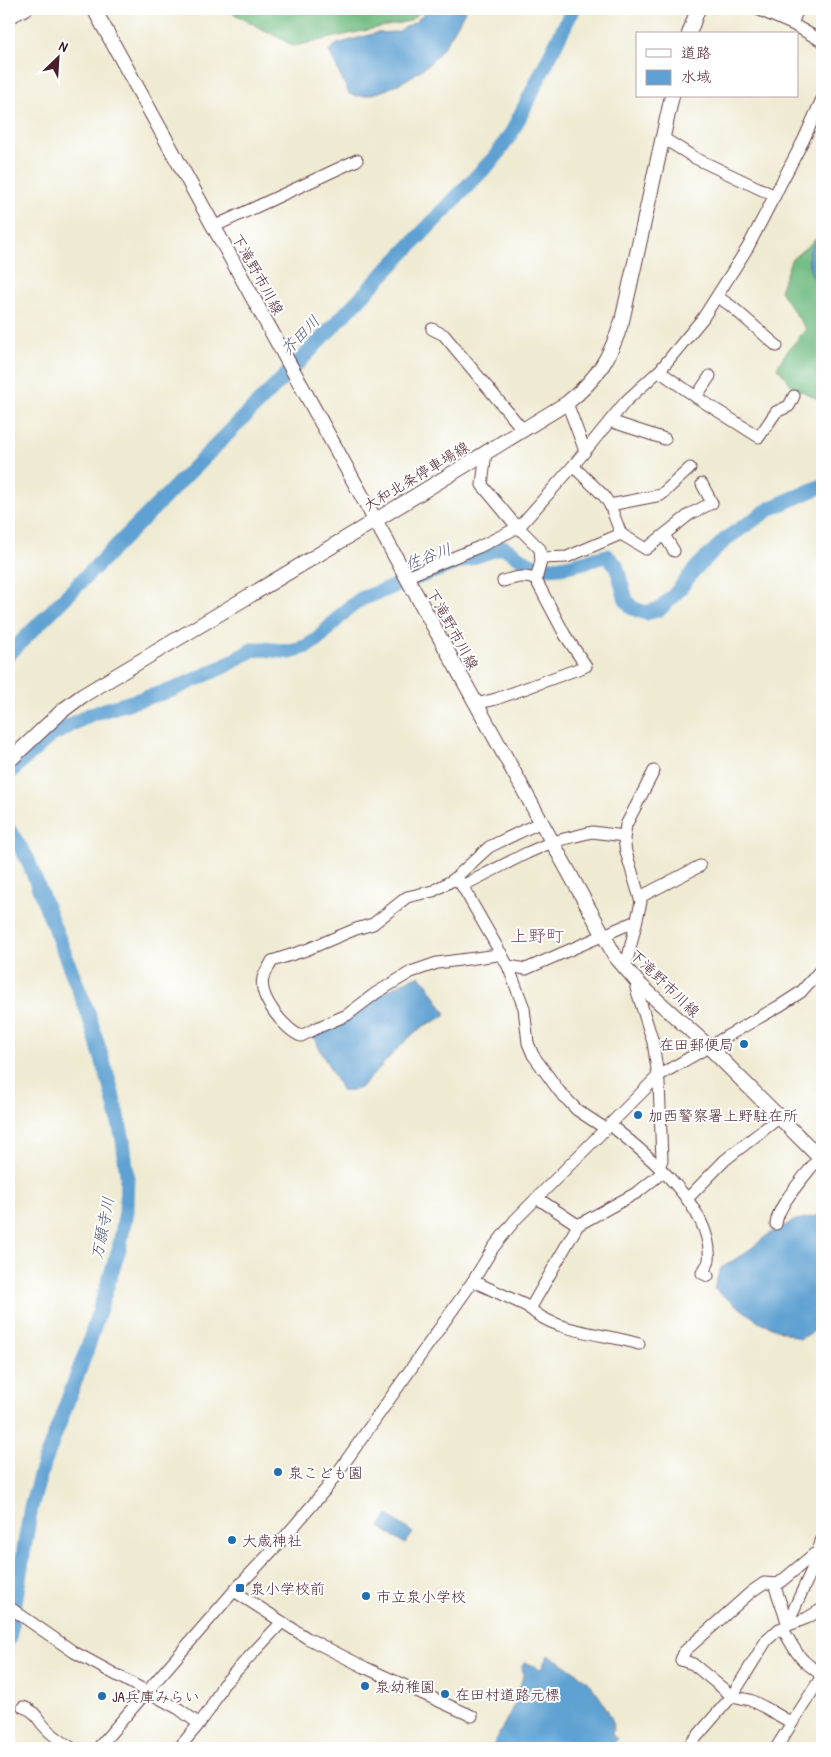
<svg xmlns="http://www.w3.org/2000/svg" width="831" height="1757" font-family="'Patrick Hand','Klee One',sans-serif">
<rect width="100%" height="100%" fill="#fff"/>
<filter id="ink" filterUnits="userSpaceOnUse"><feTurbulence type="fractalNoise" baseFrequency=".02" numOctaves="2"/><feDisplacementMap in="SourceGraphic" scale="10" xChannelSelector="R" yChannelSelector="G"/><feConvolveMatrix kernelMatrix="1 2 1 2 8 2 1 2 1" color-interpolation-filters="sRGB"/></filter>
<filter id="wash" filterUnits="userSpaceOnUse"><feTurbulence type="fractalNoise" baseFrequency=".0096" numOctaves="4" result="noise"/><feDisplacementMap in="SourceGraphic" scale="20" xChannelSelector="R" yChannelSelector="G"/><feGaussianBlur stdDeviation="1.12" result="paint"/><feColorMatrix in="noise" values="0 0 0 0 0 0 0 0 0 0 0 0 0 0 0 0 0 1.4 0 .05"/><feComposite in="paint" operator="in"/></filter>
<g filter="url(#wash)">
<rect width="100%" height="100%" fill="#efead2"/>
<g fill="#74be85" stroke="#5f6e58">
<path d="M 225,9 L 424,9 L 409,21 L 294,46 Z"/>
<path d="M 822,227 L 822,401 L 793,387 L 777,367 L 786,353 L 806,329 L 780,291 L 791,260 L 816,239 Z"/>
</g>
<g fill="#5ea1d2" stroke="#54607e">
<path d="M 429,9 L 466,9 C 457,26 448,43 435,58 C 421,74 370,104 349,94 L 329,51 L 337,44 L 376,33 L 397,32 L 415,22 Z"/>
<path d="M 822,237 L 822,289 C 812,279 802,258 813,245 C 815,242 819,239 822,237 Z"/>
<path d="M 420,976 L 426,982 L 446,1014 C 439,1021 430,1022 422,1027 C 399,1044 381,1068 360,1088 L 350,1091 L 342,1091 L 314,1038 L 315,1033 L 376,997 L 412,978 Z"/>
<path d="M 821,1215 L 822,1305 L 816,1330 L 800,1339 L 758,1321 L 714,1289 L 720,1269 L 748,1251 L 770,1233 L 796,1220 Z"/>
<path d="M 388,1515 L 413,1533 L 405,1544 L 380,1527 Z"/>
<path d="M 548,1655 C 575,1670 592,1681 606,1708 C 612,1718 615,1724 612,1735 L 617,1739 L 614,1743 L 614,1748 L 492,1748 L 515,1703 L 523,1676 L 522,1666 L 525,1662 L 541,1669 Z"/>
</g>
<g fill="none" stroke-linecap="round" stroke-linejoin="round">
<g stroke="#5ea1d2" stroke-width="15">
<path d="M 9,654 L 301,360 L 496,156 L 512,132 L 573,9"/>
<path d="M 9,773 L 49,737 L 91,714 L 172,690 L 225,666 L 252,650 L 264,649 L 291,652 L 307,646 L 318,639 L 346,610 L 361,599 L 450,565 L 503,547 C 513,552 524,562 533,565 C 555,573 584,561 607,556 L 616,565 L 626,600 L 632,608 L 646,613 L 660,609 L 677,592 L 696,568 L 727,538 L 771,508 L 822,486"/>
<path d="M 9,830 L 27,858 L 88,1013 L 110,1085 L 123,1140 L 127,1176 L 126,1212 L 119,1249 L 87,1349 L 41,1472 L 31,1507 L 9,1639"/>
</g>
</g>
</g>
<g filter="url(#ink)">
<g fill="none" stroke-linecap="round" stroke-linejoin="round">
<g stroke="#633d44" stroke-width="13">
<g id="minor">
<path d="M 757,9 L 794,25 L 822,41"/>
<path d="M 9,18 L 27,9"/>
<path d="M 792,24 L 798,9"/>
<path d="M 663,138 L 695,158 L 775,196"/>
<path d="M 213,227 L 357,160"/>
<path d="M 718,297 L 731,306 L 777,346"/>
<path d="M 432,329 L 444,335 L 523,430"/>
<path d="M 659,371 L 696,397 L 759,437 L 776,412 L 789,406 L 794,396"/>
<path d="M 696,397 L 710,376"/>
<path d="M 567,403 L 585,451"/>
<path d="M 610,421 L 665,439"/>
<path d="M 486,452 L 482,485 L 512,521 L 540,549 L 541,561 L 536,580"/>
<path d="M 573,466 L 604,496 L 610,505 L 621,534"/>
<path d="M 610,505 L 661,495 L 690,468"/>
<path d="M 664,535 L 674,551"/>
<path d="M 541,558 L 567,557 L 621,534 L 646,549 L 690,514 L 712,503 L 702,484"/>
<path d="M 406,577 L 479,547 L 519,527 L 573,466 L 626,401 L 661,369 L 703,318 L 748,247 L 804,139 L 822,99"/>
<path d="M 476,704 L 496,699 L 586,666 L 565,635 L 536,580 C 525,574 514,578 503,581"/>
<path d="M 453,880 L 460,882 L 508,966 L 524,1008 L 528,1043 L 533,1055 L 559,1091 L 577,1110 L 606,1129"/>
<path d="M 462,886 L 527,853 L 552,842 L 592,832 L 624,836"/>
<path d="M 640,897 L 700,866"/>
<path d="M 501,953 L 498,955 L 437,963 L 411,972 L 376,993 L 347,1015 L 319,1027 L 301,1036 C 285,1030 258,997 263,978 C 265,972 270,966 272,961 L 306,950 L 356,929 L 373,924 L 407,897 L 433,891 L 453,880 L 489,847 L 541,822"/>
<path d="M 508,966 L 526,969 L 636,921"/>
<path d="M 625,970 L 641,902 L 626,852 L 624,839 L 626,825 L 654,771"/>
<path d="M 640,985 L 636,988 L 653,1042 L 659,1083 L 662,1160 L 659,1167"/>
<path d="M 610,1125 C 646,1153 714,1209 709,1260 C 709,1264 704,1269 702,1273 L 708,1276"/>
<path d="M 537,1198 L 578,1225"/>
<path d="M 687,1199 L 725,1160 L 780,1117"/>
<path d="M 776,1224 C 778,1203 807,1175 819,1157"/>
<path d="M 473,1281 L 529,1307 C 550,1332 609,1334 639,1344"/>
<path d="M 530,1309 L 578,1225 L 638,1192 L 663,1172"/>
<path d="M 822,1538 L 815,1563 L 784,1631 C 790,1641 796,1654 804,1661 C 810,1667 817,1670 822,1677"/>
<path d="M 774,1584 L 786,1619 L 788,1619"/>
<path d="M 234,1591 L 307,1638 L 366,1668 L 472,1716"/>
<path d="M 9,1607 L 74,1652 L 179,1709 L 199,1724 L 179,1748"/>
<path d="M 23,1707 C 36,1711 35,1716 43,1725 C 51,1735 62,1742 72,1748"/>
<path d="M 792,1723 L 764,1707 L 750,1700 L 732,1696 L 693,1664 L 681,1660 L 685,1651 L 751,1592 L 764,1583 L 778,1584 L 814,1554 L 817,1554"/>
<path d="M 199,1724 L 210,1709 L 223,1685 L 282,1622"/>
<path d="M 98,1748 L 234,1591 L 284,1538 L 326,1489 L 473,1281 L 493,1248 L 515,1220 L 658,1076 L 781,1005 L 801,992 L 822,968"/>
<path d="M 687,1748 L 732,1696 L 766,1641 L 779,1629 L 807,1618 L 822,1609"/>
<path d="M 776,1748 L 822,1676"/>
</g>
</g>
<g stroke="#633d44" stroke-width="16">
<g id="major">
<path d="M 94,9 L 615,956 L 640,985 L 708,1046 L 822,1160"/>
<path d="M 689,34 L 698,9"/>
<path d="M 9,761 L 62,711 L 82,696 L 376,520 L 567,403 C 598,378 610,358 622,321 L 672,96"/>
</g>
</g>
<use href="#minor" stroke="#fff" stroke-width="11"/>
<use href="#major" stroke="#fff" stroke-width="14"/>
</g>
</g>
<g fill="#1f6fb2" stroke="#fff" stroke-width="2">
<circle cx="744" cy="1044" r="5"/>
<circle cx="638" cy="1115" r="5"/>
<circle cx="278" cy="1472" r="5"/>
<circle cx="232" cy="1540" r="5"/>
<rect x="235" y="1583" width="10" height="10" rx="2.5"/>
<circle cx="366" cy="1596" r="5"/>
<circle cx="365" cy="1686" r="5"/>
<circle cx="445" cy="1694" r="5"/>
<circle cx="102" cy="1696" r="5"/>
</g>
<g text-anchor="middle" dominant-baseline="central" stroke-width="4" stroke-linejoin="round" paint-order="stroke">
<g font-size="15" fill="#4a1f2b" stroke="#fff">
<text transform="translate(258 274) rotate(61)">下滝野市川線</text>
<text transform="translate(416 476) rotate(-31)">大和北条停車場線</text>
<text transform="translate(453 629) rotate(61)">下滝野市川線</text>
<text transform="translate(665 983) rotate(44)">下滝野市川線</text>
</g>
<g font-size="15" fill="#4a1f2b" stroke="#fff" text-anchor="start">
<text x="734" y="1044" text-anchor="end">在田郵便局</text>
<text x="648" y="1115">加西警察署上野駐在所</text>
<text x="288" y="1472">泉こども園</text>
<text x="242" y="1540">大歳神社</text>
<text x="250" y="1588">泉小学校前</text>
<text x="376" y="1596">市立泉小学校</text>
<text x="375" y="1686">泉幼稚園</text>
<text x="455" y="1694">在田村道路元標</text>
<text x="112" y="1696">JA兵庫みらい</text>
</g>
<g font-size="16" font-style="italic" fill="#535a76" stroke="#fff">
<text transform="translate(300 335) rotate(-46)">芥田川</text>
<text transform="translate(428 556) rotate(-20)">佐谷川</text>
<text transform="translate(102 1228) rotate(-79)">万願寺川</text>
</g>
<g font-size="18" fill="#814d68" stroke="#fff">
<text x="537" y="935">上野町</text>
</g>
</g>
<rect width="831" height="1757" fill="none" stroke="#fff" stroke-width="30"/>
<rect x="636" y="32" width="162" height="65" fill="#ffffff" stroke="#b7a5aa"/>
<rect x="646" y="49" width="25" height="8" fill="#ffffff" stroke="#b7a5aa"/>
<text x="681" y="58" font-size="15" fill="#4a1f2b">道路</text>
<rect x="646" y="70" width="25" height="15" fill="#5ea1d2" stroke="#b7a5aa"/>
<text x="681" y="82" font-size="15" fill="#4a1f2b">水域</text>
<g transform="translate(58 58) rotate(25)" stroke="#ffffff" stroke-width="4" paint-order="stroke">
<path d="M0-4L9 19L0 12L-9 19Z" fill="#4a1f2b"/>
<text y="-8" font-size="14" font-weight="bold" text-anchor="middle" fill="#4a1f2b">N</text>
</g>
</svg>
